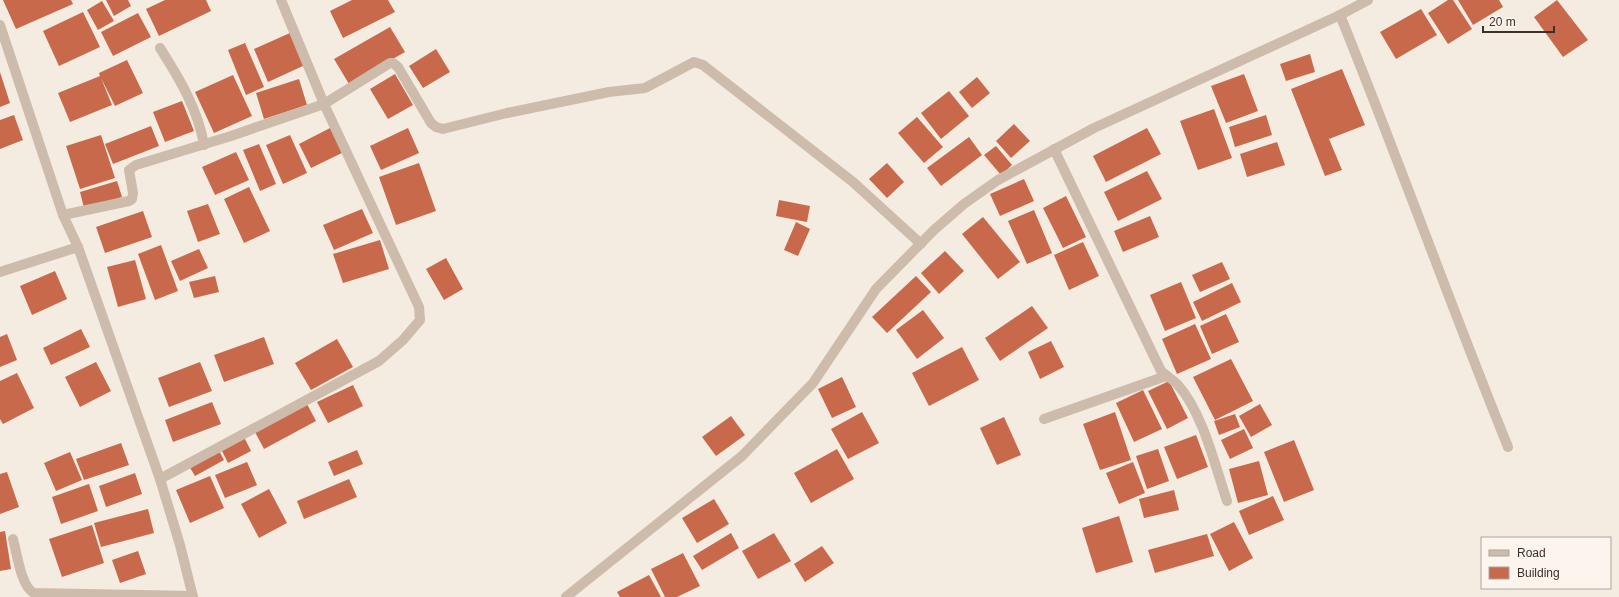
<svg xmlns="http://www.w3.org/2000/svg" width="1619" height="597" font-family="Helvetica,sans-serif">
<rect width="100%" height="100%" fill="#f4ebe1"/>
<g fill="#c8694b">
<path d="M 3,0 L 71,0 L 73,4 L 16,29 Z"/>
<path d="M 106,0 L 128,0 L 131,6 L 114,16 Z"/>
<path d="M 165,0 L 206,0 L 211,11 L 159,36 L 146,9 Z"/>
<path d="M 352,0 L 388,0 L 395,12 L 343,38 L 330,11 Z"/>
<path d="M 1448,0 L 1453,0 L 1472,29 L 1448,44 L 1428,13 Z"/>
<path d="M 1458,0 L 1499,0 L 1503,7 L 1473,25 Z"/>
<path d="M 1557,0 L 1588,40 L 1563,57 L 1534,17 Z"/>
<path d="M 102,1 L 114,21 L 98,30 L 87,10 Z"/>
<path d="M 1421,9 L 1437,35 L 1396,59 L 1380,32 Z"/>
<path d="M 83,12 L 100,47 L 59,66 L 43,31 Z"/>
<path d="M 138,13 L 151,37 L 113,56 L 101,32 Z"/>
<path d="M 390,27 L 405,52 L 349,84 L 334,59 Z"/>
<path d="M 290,33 L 305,65 L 268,82 L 254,49 Z"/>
<path d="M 245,43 L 264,87 L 246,95 L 228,50 Z"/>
<path d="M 436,49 L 450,72 L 423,88 L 409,66 Z"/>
<path d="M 1310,54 L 1315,72 L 1286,81 L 1280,64 Z"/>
<path d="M 127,60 L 143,93 L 115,106 L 101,78 L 112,105 L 70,122 L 58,93 L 100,76 L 99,73 Z"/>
<path d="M 1342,69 L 1365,125 L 1329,139 L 1342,170 L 1325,176 L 1291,89 Z"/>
<path d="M 0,72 L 10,103 L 0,107 Z"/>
<path d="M 395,74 L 413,105 L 388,119 L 370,89 Z"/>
<path d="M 1244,74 L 1258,111 L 1226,123 L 1211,86 Z"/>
<path d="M 233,75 L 252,116 L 214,133 L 195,92 Z"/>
<path d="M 977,77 L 990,93 L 972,108 L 959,92 Z"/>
<path d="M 299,79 L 307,105 L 264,119 L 256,93 Z"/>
<path d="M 949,91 L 969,116 L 941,139 L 921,113 Z"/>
<path d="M 182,101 L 194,131 L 165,142 L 153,112 Z"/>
<path d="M 1214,109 L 1232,158 L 1198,170 L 1180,121 Z"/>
<path d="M 14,115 L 23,140 L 0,149 L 0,120 Z"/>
<path d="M 1266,115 L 1272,135 L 1235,147 L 1229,127 Z"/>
<path d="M 917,117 L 943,147 L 924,163 L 898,133 Z"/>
<path d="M 1014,124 L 1030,141 L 1011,158 L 996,141 Z"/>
<path d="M 151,126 L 159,146 L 113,164 L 105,144 Z"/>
<path d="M 332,127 L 344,152 L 311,168 L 299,144 Z"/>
<path d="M 408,128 L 419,153 L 381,170 L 370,146 Z"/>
<path d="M 1147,128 L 1161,154 L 1106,182 L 1093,156 Z"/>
<path d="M 101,135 L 115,178 L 80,189 L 66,146 Z"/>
<path d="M 290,135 L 307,173 L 283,184 L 266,145 Z"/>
<path d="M 969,137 L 982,155 L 941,186 L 927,168 Z"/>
<path d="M 1277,142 L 1285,165 L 1247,177 L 1240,154 Z"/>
<path d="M 259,144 L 276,184 L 260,191 L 243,150 Z"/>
<path d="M 996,146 L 1012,165 L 1001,175 L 984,155 Z"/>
<path d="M 236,152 L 249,180 L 215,195 L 202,167 Z"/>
<path d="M 419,163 L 436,211 L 396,225 L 379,177 Z"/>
<path d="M 887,163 L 904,182 L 887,198 L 869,179 Z"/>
<path d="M 1147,171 L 1162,199 L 1118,221 L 1104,192 Z"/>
<path d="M 1024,179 L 1034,201 L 1000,216 L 990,194 Z"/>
<path d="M 117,181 L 122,197 L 84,208 L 80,192 Z"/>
<path d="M 249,187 L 270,231 L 244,243 L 224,199 Z"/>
<path d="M 1066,196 L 1086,237 L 1063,248 L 1043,208 Z"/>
<path d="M 779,200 L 810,206 L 807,222 L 776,216 Z"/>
<path d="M 208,204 L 220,234 L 198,242 L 187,211 Z"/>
<path d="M 362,209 L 373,233 L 334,250 L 323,225 Z"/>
<path d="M 1034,210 L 1052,253 L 1027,264 L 1008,221 Z"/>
<path d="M 143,211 L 152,237 L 105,253 L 96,227 Z"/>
<path d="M 1150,216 L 1159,237 L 1123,252 L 1114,231 Z"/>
<path d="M 983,217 L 1020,262 L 998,279 L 962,234 Z"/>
<path d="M 796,222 L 810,229 L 798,256 L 784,250 Z"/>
<path d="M 380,240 L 389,269 L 343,283 L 333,254 Z"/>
<path d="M 1083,242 L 1099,276 L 1069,290 L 1054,255 Z"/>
<path d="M 161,245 L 178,291 L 155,300 L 138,254 Z"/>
<path d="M 199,249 L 208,268 L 180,281 L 171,261 Z"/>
<path d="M 945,251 L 964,271 L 939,294 L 921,273 Z"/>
<path d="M 446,258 L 463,289 L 444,300 L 426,269 Z"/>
<path d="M 135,260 L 146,299 L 118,307 L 107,267 Z"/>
<path d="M 1222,262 L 1230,279 L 1200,292 L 1192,275 Z"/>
<path d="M 55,271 L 67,299 L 32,315 L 20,286 Z"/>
<path d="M 215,276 L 219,292 L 194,298 L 189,282 Z"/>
<path d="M 916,276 L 931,292 L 887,333 L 872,317 Z"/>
<path d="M 1181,282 L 1196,318 L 1165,331 L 1150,295 Z"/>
<path d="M 1232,283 L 1241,302 L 1202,321 L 1193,302 Z"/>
<path d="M 1032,306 L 1048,328 L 1000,361 L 985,338 Z"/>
<path d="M 923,310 L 944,338 L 917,359 L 896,330 Z"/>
<path d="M 1226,314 L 1239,342 L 1212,354 L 1200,326 Z"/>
<path d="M 1195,324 L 1211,359 L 1177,374 L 1162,339 Z"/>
<path d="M 81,329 L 90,347 L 51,365 L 43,348 Z"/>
<path d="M 7,334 L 17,360 L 0,367 L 0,337 Z"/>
<path d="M 264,337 L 274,364 L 224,382 L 214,355 Z"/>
<path d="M 337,339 L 353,367 L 311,390 L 295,363 Z"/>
<path d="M 1051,341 L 1064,367 L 1040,379 L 1028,352 Z"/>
<path d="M 962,347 L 979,380 L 929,406 L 912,373 Z"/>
<path d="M 1231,359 L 1253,401 L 1215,420 L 1193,377 Z"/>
<path d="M 96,362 L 111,391 L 80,407 L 65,377 Z"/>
<path d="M 200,362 L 212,391 L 169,407 L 158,378 Z"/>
<path d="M 17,373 L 34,408 L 3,424 L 0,419 L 0,381 Z"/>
<path d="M 842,377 L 856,407 L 832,418 L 818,389 Z"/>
<path d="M 1169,381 L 1188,418 L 1167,429 L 1148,391 Z"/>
<path d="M 353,385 L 363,406 L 328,423 L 317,402 Z"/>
<path d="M 1143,390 L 1162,429 L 1134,442 L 1116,403 Z"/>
<path d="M 212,402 L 221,424 L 173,442 L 165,420 Z"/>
<path d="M 307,404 L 316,421 L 264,449 L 255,432 Z"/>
<path d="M 1260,404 L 1272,425 L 1251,437 L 1239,416 Z"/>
<path d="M 862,412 L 879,443 L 848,459 L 831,429 Z"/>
<path d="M 1115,412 L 1131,460 L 1100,470 L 1083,424 Z"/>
<path d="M 1235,414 L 1240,427 L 1219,435 L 1214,421 Z"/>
<path d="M 731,416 L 745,435 L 716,456 L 702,437 Z"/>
<path d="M 1004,417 L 1021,455 L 997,465 L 980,428 Z"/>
<path d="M 1244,429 L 1253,448 L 1230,459 L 1221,440 Z"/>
<path d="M 1196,435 L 1208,467 L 1177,479 L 1164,447 Z"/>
<path d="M 244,437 L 251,451 L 228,463 L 221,449 Z"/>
<path d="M 1294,440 L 1314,490 L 1284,502 L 1264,452 Z"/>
<path d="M 121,443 L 129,465 L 84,480 L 76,459 Z"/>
<path d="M 218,449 L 224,460 L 195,476 L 189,466 Z"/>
<path d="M 837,449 L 854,479 L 811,503 L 794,473 Z"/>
<path d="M 1158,449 L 1169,481 L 1147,489 L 1136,456 Z"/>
<path d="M 357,450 L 363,464 L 334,476 L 328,462 Z"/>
<path d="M 70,452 L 82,480 L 56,491 L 44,463 Z"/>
<path d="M 1259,461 L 1268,495 L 1238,503 L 1229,469 Z"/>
<path d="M 247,462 L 257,485 L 225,498 L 215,475 Z"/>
<path d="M 1133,462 L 1145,493 L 1119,504 L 1106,473 Z"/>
<path d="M 7,472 L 19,507 L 0,514 L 0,474 Z"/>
<path d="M 135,473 L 142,494 L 106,507 L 99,486 Z"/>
<path d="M 210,476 L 224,508 L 190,523 L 176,490 Z"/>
<path d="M 349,479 L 357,497 L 304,519 L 297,501 Z"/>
<path d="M 89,484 L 98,511 L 61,524 L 52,497 Z"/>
<path d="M 269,489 L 287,523 L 259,538 L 241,504 Z"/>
<path d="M 1174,490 L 1179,510 L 1144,518 L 1139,499 Z"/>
<path d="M 1273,496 L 1284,520 L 1249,535 L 1239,511 Z"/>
<path d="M 714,499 L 729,524 L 697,543 L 682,518 Z"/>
<path d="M 148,509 L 154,533 L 101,547 L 94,523 Z"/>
<path d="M 1119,516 L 1133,562 L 1096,573 L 1082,528 Z"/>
<path d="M 1234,522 L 1253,558 L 1229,571 L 1210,534 Z"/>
<path d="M 92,525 L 104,563 L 62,577 L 49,539 Z"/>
<path d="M 5,531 L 11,569 L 0,571 L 0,532 Z"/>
<path d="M 731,533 L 739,548 L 702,570 L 693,556 Z"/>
<path d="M 774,533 L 791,561 L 758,579 L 742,551 Z"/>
<path d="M 1207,534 L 1214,556 L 1155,573 L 1148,550 Z"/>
<path d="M 822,546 L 834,563 L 805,582 L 794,564 Z"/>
<path d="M 138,551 L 146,574 L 120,583 L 112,560 Z"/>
<path d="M 683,553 L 700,586 L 677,597 L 665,597 L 651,569 Z"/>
<path d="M 649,575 L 661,597 L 620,597 L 617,592 Z"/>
</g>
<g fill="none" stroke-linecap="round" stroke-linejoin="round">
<g stroke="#cdbbac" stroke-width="10">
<path d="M 1340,15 C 1398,158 1450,304 1508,447"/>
<path d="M 0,25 L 63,215 L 78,247 L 160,479 L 180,545 L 193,597"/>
<path d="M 160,48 C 179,78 198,109 204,145"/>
<path d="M 1054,149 L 1161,371 C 1167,376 1173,380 1178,385 C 1203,413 1215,466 1227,501"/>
<path d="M 63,215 L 129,201 L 132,199 L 133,193 L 129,170 L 136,165 L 231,136 L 324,104 L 390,63 L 393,63 L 398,67 L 431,123 L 436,127 L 443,129 L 507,113 L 609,92 L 645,88 L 694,62 L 703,65 L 853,182 L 921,244"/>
<path d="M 0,272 L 78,247"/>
<path d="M 1044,419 L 1166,376"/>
<path d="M 160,479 L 379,361 L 403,340 L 420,320 L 419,307 L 324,104 L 281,0"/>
<path d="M 13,539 C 17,553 21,587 34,593 L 193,596"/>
<path d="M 566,597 L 742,456 L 813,383 L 876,289 L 934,230 L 964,204 L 998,180 L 1094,128 L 1340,15 L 1368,0"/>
</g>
</g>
<rect x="1481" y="537" width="130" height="52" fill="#fbf5ee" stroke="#aea6a0"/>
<rect x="1489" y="550" width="20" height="6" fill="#cdbbac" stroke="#aea6a0"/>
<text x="1517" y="557" font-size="12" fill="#3b302b">Road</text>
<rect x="1489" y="567" width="20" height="12" fill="#c8694b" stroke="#aea6a0"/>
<text x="1517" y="577" font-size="12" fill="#3b302b">Building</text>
<path d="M1483 26v6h71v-6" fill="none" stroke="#3b302b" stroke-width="2"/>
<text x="1489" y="26" font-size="12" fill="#3b302b" stroke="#fbf5ee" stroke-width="3" paint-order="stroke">20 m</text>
</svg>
